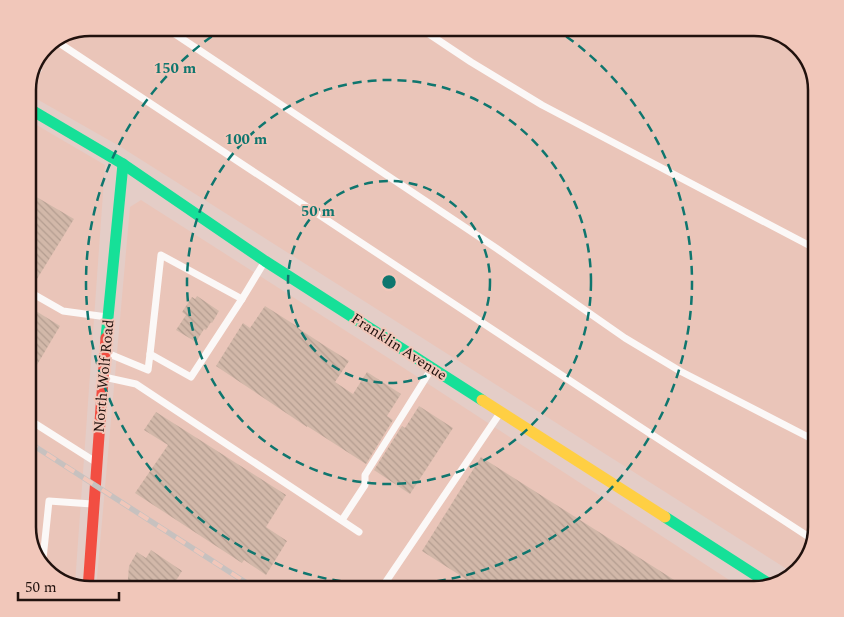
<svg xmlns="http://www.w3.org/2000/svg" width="844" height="617" font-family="Spectral,serif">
<defs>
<pattern id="building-back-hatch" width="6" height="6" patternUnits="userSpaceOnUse" patternTransform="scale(1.25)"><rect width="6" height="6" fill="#d2b8a9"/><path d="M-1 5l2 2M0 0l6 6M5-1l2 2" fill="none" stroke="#b49d90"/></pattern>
</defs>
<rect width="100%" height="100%" fill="#e4cdc7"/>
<g fill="#eac5b9">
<path d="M 91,28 L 754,28 L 792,40 L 810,62 L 816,90 L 816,527 L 804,565 L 793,573 L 121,147 L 28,94 L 28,86 L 49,43 Z"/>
<path d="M 28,120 L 105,165 L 75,584 L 52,577 L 28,530 Z"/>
<path d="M 141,200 L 393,361 L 743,589 L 96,589 L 130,207 Z"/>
</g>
<g fill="url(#building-back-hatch)">
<path d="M 28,192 L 74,219 L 32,287 L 28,286 Z"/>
<path d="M 197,296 L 219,311 L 212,323 L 211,322 L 206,330 L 204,329 L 196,342 L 176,330 L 186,315 L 182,312 L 192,297 L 195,299 Z"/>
<path d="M 28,306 L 60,326 L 28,380 Z"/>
<path d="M 265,306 L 298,327 L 298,328 L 322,344 L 349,361 L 335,382 L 353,394 L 367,372 L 401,394 L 387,416 L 393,420 L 366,464 L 307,426 L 307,427 L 216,366 L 243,323 L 250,328 Z"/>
<path d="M 419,406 L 453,428 L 410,494 L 374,470 L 402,426 L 405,428 Z"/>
<path d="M 156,412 L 286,495 L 266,527 L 287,541 L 266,575 L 244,560 L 242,563 L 135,493 L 168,445 L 144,430 Z"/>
<path d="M 481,457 L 690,590 L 483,590 L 422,551 Z"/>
<path d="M 151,550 L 182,571 L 170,590 L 127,590 L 129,566 L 137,552 L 146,558 Z"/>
</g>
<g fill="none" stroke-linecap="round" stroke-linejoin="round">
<g stroke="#fbf8f7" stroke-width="7">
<path d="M 166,28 L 496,248 L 625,338 L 680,371 L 816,441"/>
<path d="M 420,28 L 471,62 L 542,105 L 816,249"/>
<path d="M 56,41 L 634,423 L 812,539"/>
<path d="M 36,69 L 38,70"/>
<path d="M 28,291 L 63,311 L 107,317"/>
<path d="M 107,353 L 148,370 L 150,354 L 191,377 L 242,299 L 265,261"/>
<path d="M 150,354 L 161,255 L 242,299"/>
<path d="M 104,377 L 136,384 L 359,532"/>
<path d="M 28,419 L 94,461"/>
<path d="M 342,520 L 365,485 L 365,475 L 432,368"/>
<path d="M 43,559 L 49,501 L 92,504"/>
<path d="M 381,589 L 500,413"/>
</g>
<g stroke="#16e098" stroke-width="11">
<path d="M 28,108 L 123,164 L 265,261 L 482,400"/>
<path d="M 106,338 L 123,164"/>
<path d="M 665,517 L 771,585"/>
</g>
<path stroke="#ffcf43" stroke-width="11" d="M 482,400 L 665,517"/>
<path stroke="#f24e42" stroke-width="11" d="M 88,589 L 106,338"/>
<g stroke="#c7c1bf" stroke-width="5.5">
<path id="rail" d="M 28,442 L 256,589"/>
</g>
<use href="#rail" stroke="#f1c7ba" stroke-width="4" stroke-dasharray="11" stroke-linecap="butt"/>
</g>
<g fill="none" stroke="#0f766e" stroke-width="2.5" stroke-dasharray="9 6">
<circle cx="389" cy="282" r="101"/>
<circle cx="389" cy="282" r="202"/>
<path d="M554 28A303 303 0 1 1 224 28"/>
</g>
<g text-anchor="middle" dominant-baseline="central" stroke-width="4" stroke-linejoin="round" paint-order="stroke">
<g font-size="15" fill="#21120e" stroke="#f1c7ba">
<text transform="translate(399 347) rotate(33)">Franklin Avenue</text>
<text transform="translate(104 376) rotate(-85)">North Wolf Road</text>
</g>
</g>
<path d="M0 0H844V617H0ZM90 36H754A54 54 0 0 1 808 90V527A54 54 0 0 1 754 581H90A54 54 0 0 1 36 527V90A54 54 0 0 1 90 36Z" fill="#f1c7ba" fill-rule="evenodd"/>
<path fill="none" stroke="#21120e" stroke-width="2.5" d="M90 36H754A54 54 0 0 1 808 90V527A54 54 0 0 1 754 581H90A54 54 0 0 1 36 527V90A54 54 0 0 1 90 36Z"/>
<circle cx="389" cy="282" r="8" fill="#0f766e" stroke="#f1c7ba" stroke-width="2.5"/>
<g font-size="15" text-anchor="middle" font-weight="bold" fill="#0f766e" stroke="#f1c7ba" stroke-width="4" stroke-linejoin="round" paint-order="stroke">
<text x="175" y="73">150 m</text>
<text x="246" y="144">100 m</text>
<text x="318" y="216">50 m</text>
</g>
<path d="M18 592v8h101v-8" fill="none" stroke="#21120e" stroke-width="2.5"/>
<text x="25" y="592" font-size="15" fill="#21120e" stroke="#f1c7ba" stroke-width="4" paint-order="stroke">50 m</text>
</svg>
